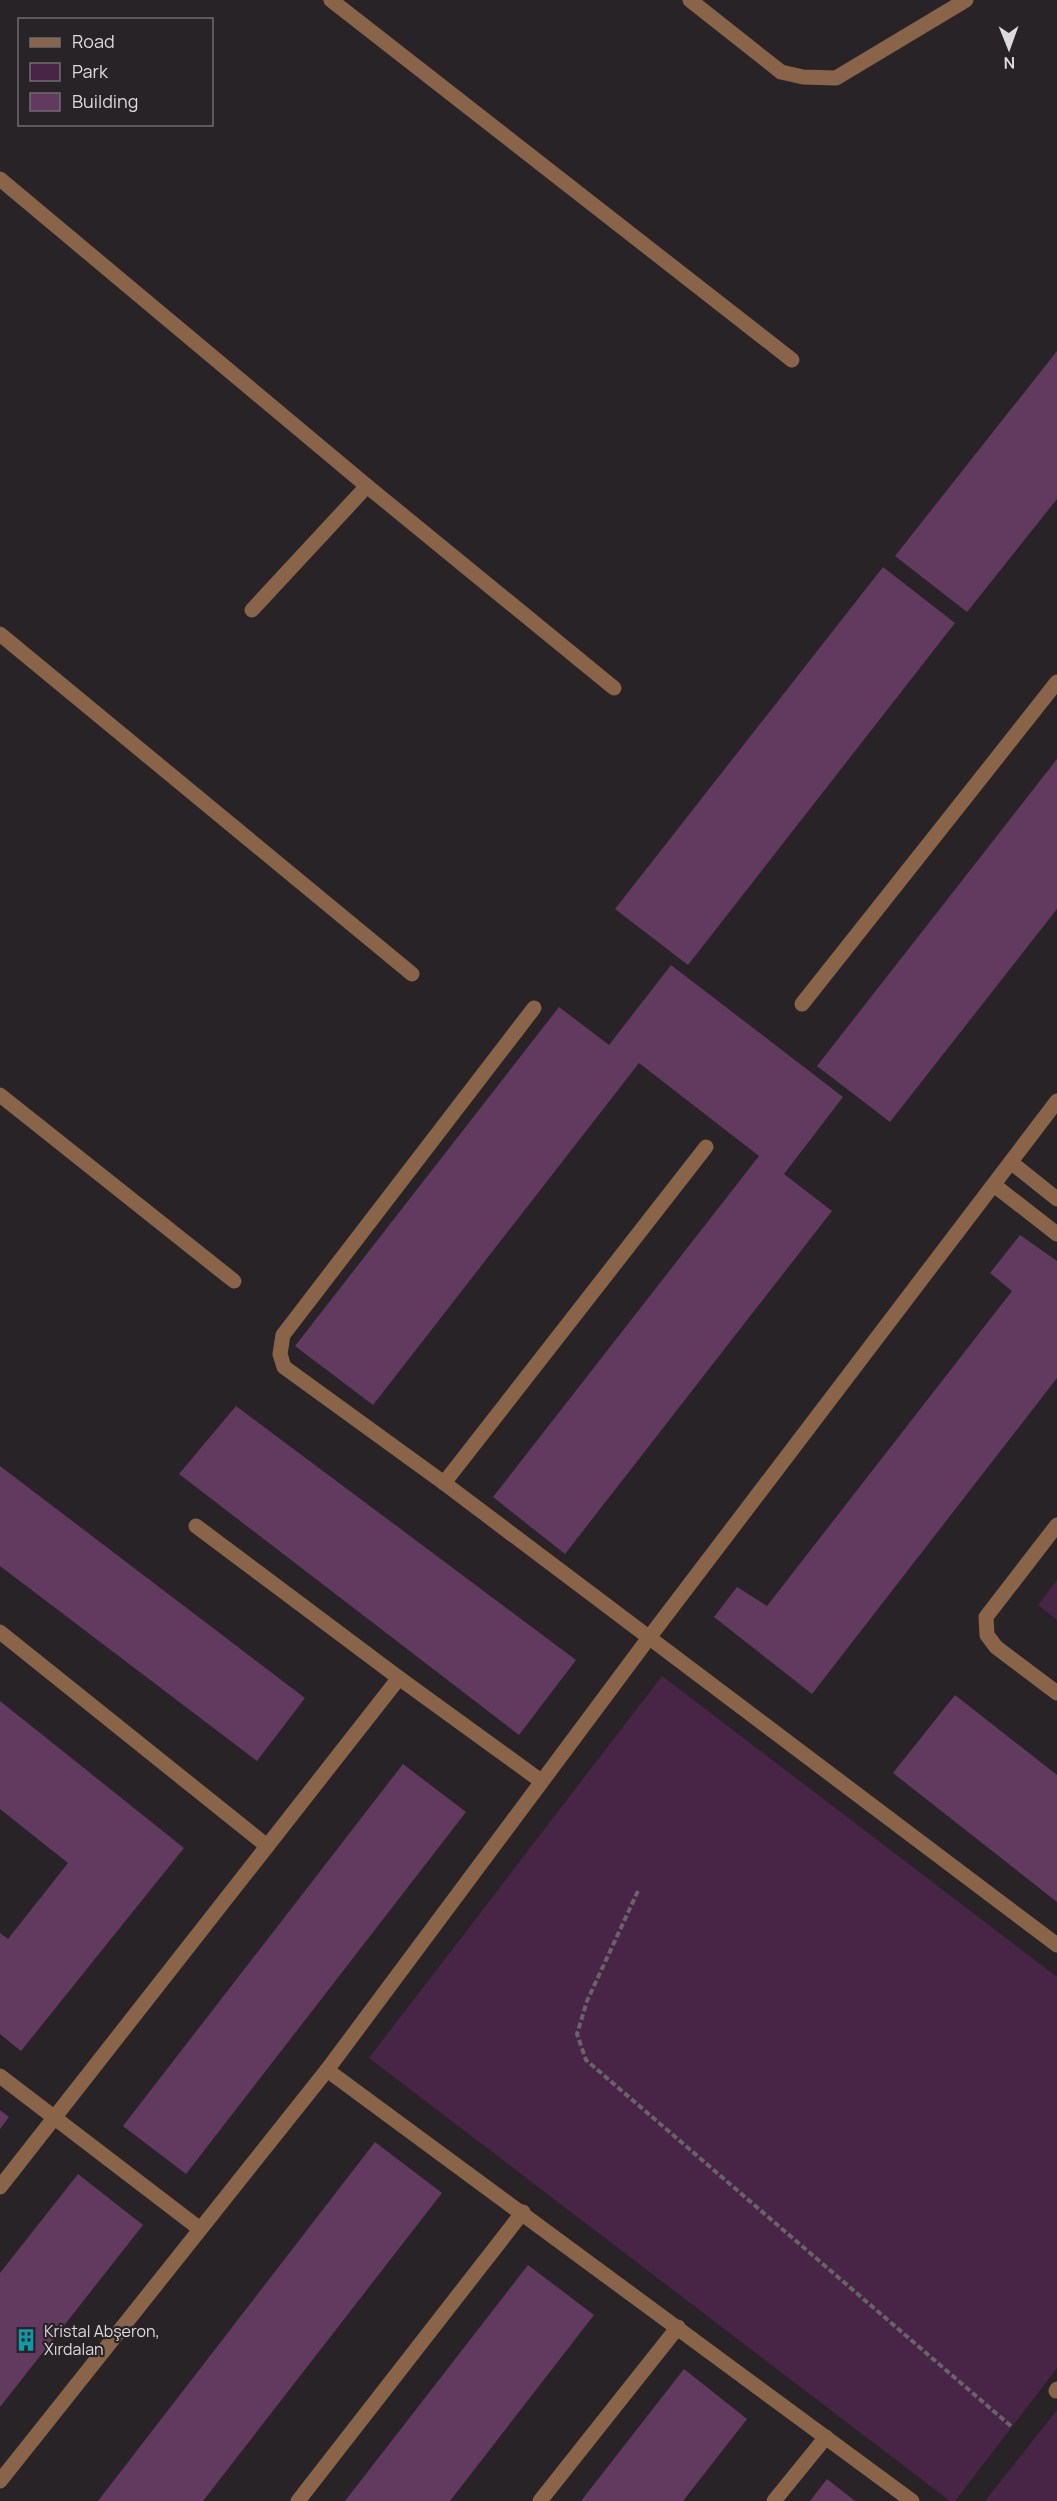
<svg xmlns="http://www.w3.org/2000/svg" width="1057" height="2501" font-family="Manrope,sans-serif">
<rect width="100%" height="100%" fill="#282327"/>
<g fill="#482546">
<path d="M 1057,1580 L 1057,1620 L 1038,1605 Z"/>
<path d="M 662,1676 L 1057,1977 L 1057,2368 L 955,2501 L 950,2501 L 369,2058 Z"/>
<path d="M 1057,2410 L 1057,2501 L 985,2501 Z"/>
</g>
<g fill="#62395f">
<path d="M 1057,351 L 1057,499 L 967,612 L 895,556 Z"/>
<path d="M 883,567 L 955,623 L 688,965 L 615,909 Z"/>
<path d="M 1057,759 L 1057,909 L 890,1122 L 817,1066 Z"/>
<path d="M 671,965 L 843,1097 L 784,1174 L 832,1211 L 565,1554 L 493,1497 L 759,1156 L 639,1063 L 373,1405 L 295,1346 L 559,1007 L 609,1045 Z"/>
<path d="M 1020,1235 L 1057,1261 L 1057,1378 L 812,1694 L 714,1617 L 737,1587 L 767,1606 L 1012,1291 L 990,1273 Z"/>
<path d="M 236,1406 L 576,1660 L 519,1735 L 179,1474 Z"/>
<path d="M 0,1466 L 305,1698 L 257,1761 L 0,1566 Z"/>
<path d="M 955,1695 L 1057,1775 L 1057,1902 L 893,1773 Z"/>
<path d="M 0,1701 L 184,1848 L 21,2051 L 0,2034 L 0,1933 L 8,1939 L 68,1863 L 0,1809 Z"/>
<path d="M 403,1764 L 466,1812 L 186,2174 L 123,2126 Z"/>
<path d="M 0,2110 L 9,2117 L 0,2129 Z"/>
<path d="M 375,2142 L 442,2193 L 203,2501 L 98,2501 Z"/>
<path d="M 78,2174 L 143,2225 L 0,2407 L 0,2273 Z"/>
<path d="M 528,2265 L 594,2315 L 450,2501 L 345,2501 Z"/>
<path d="M 684,2369 L 747,2419 L 683,2501 L 581,2501 Z"/>
<path d="M 827,2479 L 855,2501 L 810,2501 Z"/>
</g>
<g fill="none" stroke-linecap="round" stroke-linejoin="round">
<path stroke="#676366" stroke-width="4" stroke-dasharray="6 3" stroke-linecap="butt" d="M 638,1891 L 587,2001 L 577,2034 L 586,2060 L 1012,2427"/>
<g stroke="#896448" stroke-width="15">
<path d="M 331,0 L 792,360"/>
<path d="M 690,0 L 781,72 L 803,77 L 836,78 L 966,0"/>
<path d="M 0,179 L 367,486 L 614,688"/>
<path d="M 252,610 L 367,486"/>
<path d="M 0,634 L 412,974"/>
<path d="M 802,1004 L 1057,682"/>
<path d="M 534,1008 L 283,1335 L 280,1354 L 284,1367 L 444,1483 L 1057,1945"/>
<path d="M 0,1095 L 234,1281"/>
<path d="M 1012,1163 L 1057,1199"/>
<path d="M 994,1185 L 1057,1234"/>
<path d="M 444,1483 L 706,1147"/>
<path d="M 1057,1525 L 986,1617 L 987,1635 L 996,1647 L 1057,1693"/>
<path d="M 196,1526 L 399,1678 L 541,1781"/>
<path d="M 0,1632 L 267,1846"/>
<path d="M 327,2070 L 912,2501"/>
<path d="M 0,2076 L 200,2229"/>
<path d="M 0,2187 L 399,1678"/>
<path d="M 1056,2391 L 1057,2389"/>
<path d="M 0,2481 L 327,2070 L 648,1639 L 1057,1101"/>
<path d="M 298,2501 L 523,2212"/>
<path d="M 540,2501 L 678,2327"/>
<path d="M 774,2501 L 826,2437"/>
</g>
</g>
<defs>
<g id="building-bare" transform="scale(1.8)"><path d="M-4-6H4V6H1V3H-1V6H-4ZM-2.5-4.3h1.7v1.8h-1.7ZM.8-4.3h1.7v1.8H.8ZM-2.5-1h1.7V.8h-1.7ZM.8-1h1.7V.8H.8Z" fill="#0f9aa8" stroke="#282327" stroke-width="2.5" paint-order="stroke"/></g>
</defs>
<g fill-rule="evenodd">
<use href="#building-bare" x="26" y="2340"/>
</g>
<g text-anchor="middle" dominant-baseline="central" stroke-width="4.5" stroke-linejoin="round" paint-order="stroke">
<g font-size="16" fill="#dddadd" stroke="#282327" text-anchor="start">
<text x="44" y="2331">Kristal Abşeron,<tspan x="44" dy="18">Xırdalan</tspan></text>
</g>
</g>
<rect x="18" y="18" width="195" height="108" fill="#282327" stroke="#706c70" stroke-width="1.5"/>
<rect x="30" y="38" width="30" height="9" fill="#896448" stroke="#706c70" stroke-width="1.5"/>
<text x="72" y="48" font-size="18" fill="#dddadd">Road</text>
<rect x="30" y="63" width="30" height="18" fill="#482546" stroke="#706c70" stroke-width="1.5"/>
<text x="72" y="78" font-size="18" fill="#dddadd">Park</text>
<rect x="30" y="93" width="30" height="18" fill="#62395f" stroke="#706c70" stroke-width="1.5"/>
<text x="72" y="108" font-size="18" fill="#dddadd">Building</text>
<g transform="translate(1009 48) rotate(179)" stroke="#282327" stroke-width="4.5" paint-order="stroke">
<path d="M0-4.5L10 22L0 15L-10 22Z" fill="#dddadd"/>
<text y="-9" font-size="16" font-weight="bold" text-anchor="middle" fill="#dddadd">N</text>
</g>
</svg>
